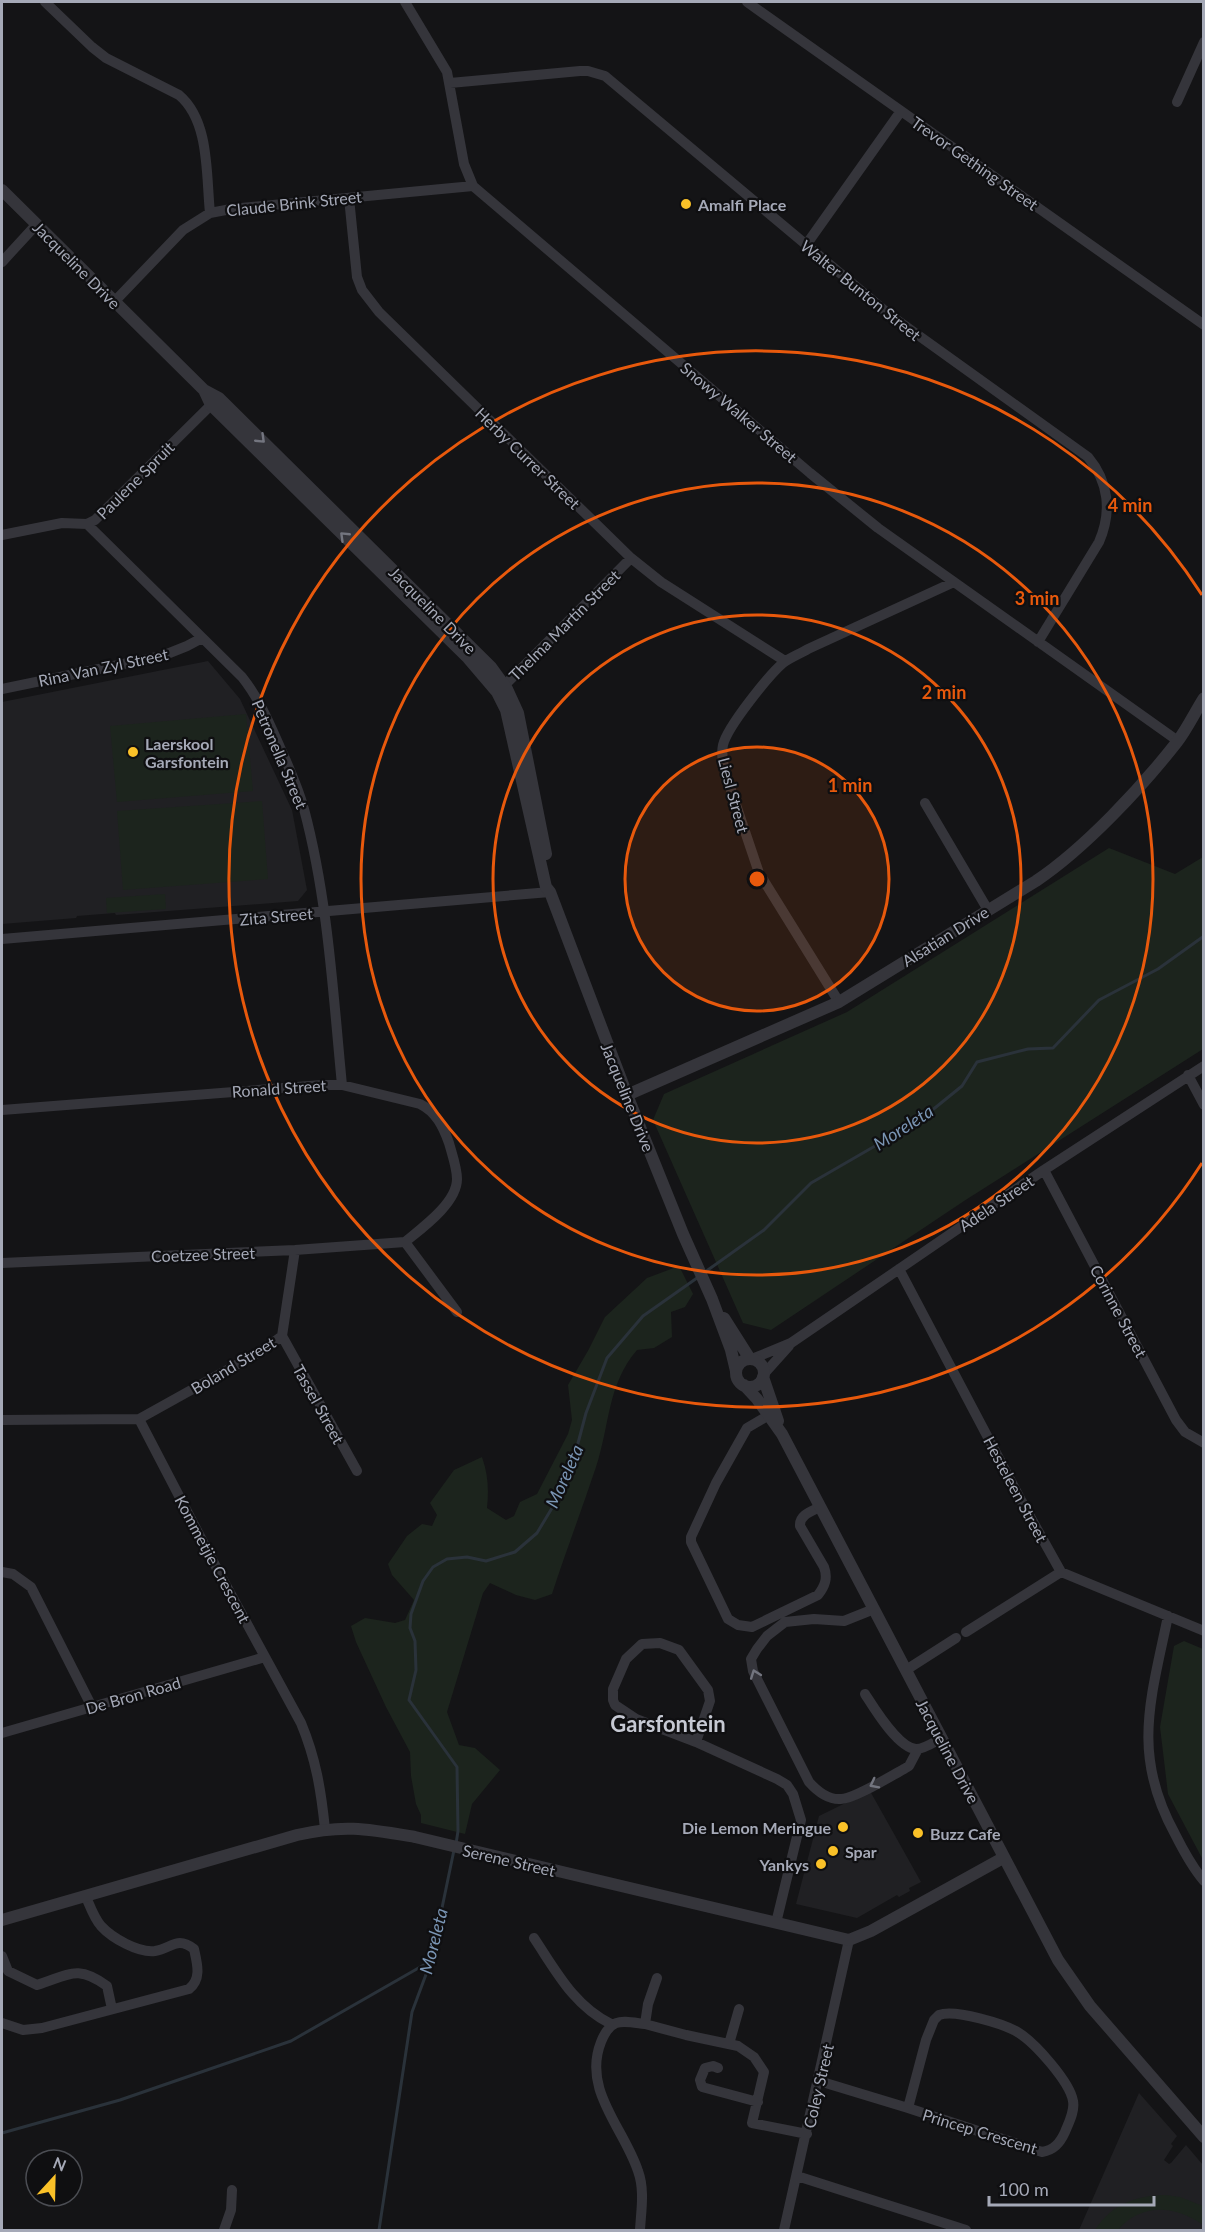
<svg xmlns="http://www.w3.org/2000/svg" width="1205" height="2232" viewBox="0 0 1205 2232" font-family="Lato,sans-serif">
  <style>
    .built { fill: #202023 }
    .green { fill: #1c241d }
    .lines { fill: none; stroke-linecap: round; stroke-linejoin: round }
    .stream { stroke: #2a323a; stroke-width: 3 }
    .minor { stroke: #35353b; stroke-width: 10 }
    .tertiary { stroke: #35353b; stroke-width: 12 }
    .oneway { stroke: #73757f }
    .ring { fill: none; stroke: #e8590c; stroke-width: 3 }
    .poi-dot { fill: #fac128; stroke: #0f0f11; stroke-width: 2 }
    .labels { text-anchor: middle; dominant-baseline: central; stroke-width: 4.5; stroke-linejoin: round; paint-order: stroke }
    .street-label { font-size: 16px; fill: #a5a9b7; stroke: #0f0f11 }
    .poi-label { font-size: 16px; font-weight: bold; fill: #a5a9b7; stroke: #0f0f11; text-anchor: start }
    .water-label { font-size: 18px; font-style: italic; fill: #7a95b4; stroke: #0f0f11 }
    .district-label { font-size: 22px; font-weight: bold; fill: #c6c9d3; stroke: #0f0f11 }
    .centre { fill: #e8590c; stroke: #0f0f11; stroke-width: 3 }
    .ring-label { font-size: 18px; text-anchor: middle; font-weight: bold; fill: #e8590c; stroke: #0f0f11; stroke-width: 4.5; stroke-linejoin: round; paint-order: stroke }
  </style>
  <rect width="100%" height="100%" fill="#141416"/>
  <path class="built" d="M 208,661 L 240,699 L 292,810 L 307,890 L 298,901 L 116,915 L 115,913 L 77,916 L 76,918 L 2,924 L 2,702 Z
    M 870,1791 L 921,1882 L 909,1888 L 910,1891 L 899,1897 L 897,1895 L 857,1918 L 796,1904 L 819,1816 Z
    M 1139,2093 L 1177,2136 L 1171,2144 L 1173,2146 L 1164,2160 L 1169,2164 L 1171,2163 L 1186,2145 L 1203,2165 L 1203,2230 L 1079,2230 Z"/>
  <path class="green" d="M 246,714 L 253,791 L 117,802 L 110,726 Z
    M 262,801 L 268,879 L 123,890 L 117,811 Z
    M 1109,848 L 1175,874 L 1203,857 L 1203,1049 L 964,1201 L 771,1330 L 743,1323 L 653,1120 L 664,1094 L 847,1012 Z
    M 165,894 L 166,909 L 107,913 L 106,898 Z
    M 679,1266 L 693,1294 L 685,1307 L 671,1312 L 672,1337 L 654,1348 L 637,1350 C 607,1385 610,1425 596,1467 C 582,1509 566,1551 552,1594 L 535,1600 L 516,1595 L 490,1583 L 483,1593 L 447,1712 L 459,1745 L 475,1748 L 500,1770 L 472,1804 L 465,1834 L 421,1823 L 421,1815 L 416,1804 L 411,1776 L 410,1752 L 386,1707 L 356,1642 L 351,1626 L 365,1618 L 395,1623 L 405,1620 L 414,1600 L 392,1575 L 388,1564 L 407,1536 L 422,1524 L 432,1526 L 437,1515 L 430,1503 L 454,1470 L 482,1457 C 488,1474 489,1490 487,1508 L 506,1520 L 514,1516 L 520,1502 L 537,1494 L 568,1434 L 572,1420 L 568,1385 L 589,1349 L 605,1317 L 647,1278 Z
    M 1184,1641 L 1203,1649 L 1203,1860 L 1168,1794 L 1160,1727 L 1174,1646 Z
    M 1165,2195 L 1180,2197 L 1203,2206 L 1203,2225 C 1176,2206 1142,2202 1118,2230 L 1095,2230 C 1112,2204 1135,2196 1165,2195 Z"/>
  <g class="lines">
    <path class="stream" d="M 705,1272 L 764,1230 L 811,1183 L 920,1120 L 962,1086 L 977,1062 L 1028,1049 L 1053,1048 L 1099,1000 L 1158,969 L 1204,936
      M 456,1844 L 458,1831 L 457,1767 L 409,1700 L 416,1670 L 415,1641 L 410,1628 L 411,1614 L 423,1581 L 433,1567 L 447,1559 L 467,1557 L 486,1561 L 515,1552 L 537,1533 L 555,1503 L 573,1462 L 586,1413 L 607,1358 L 643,1316 L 697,1278
      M 2,2133 L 120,2100 L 291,2041 L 429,1962
      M 379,2230 L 412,2012 L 431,1961 L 454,1850"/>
    <path class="minor" d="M 45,2 L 92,47 L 106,58 L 179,95 C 210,121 206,175 210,213
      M 405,2 L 447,72 L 464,164 L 473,186 L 810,473 L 878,528 L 1178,741
      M 747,2 L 1204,325
      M 450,83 L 580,71 L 588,71 L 605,76 L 890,315 L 1088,457 C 1109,482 1112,512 1099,542 L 1038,642
      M 1177,102 L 1204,42
      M 349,198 L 357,277 L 362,290 L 379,312 L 631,558 L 661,582 L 785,661
      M 806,245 L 901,111
      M 2,262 L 36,225
      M 114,302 L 183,230 L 210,213 L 231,209 L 473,186
      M 87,524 L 242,677 C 258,697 268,720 279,745 C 288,765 298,787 304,809 C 328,899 333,993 342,1085
      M 2,535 L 62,523 L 87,524 L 95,520 L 216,400
      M 2,689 L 162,656 L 187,646 L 202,638
      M 500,690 L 631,558
      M 925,803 L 988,910
      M 2,939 L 550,892
      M 839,1002 L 759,873 L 725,772 C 723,763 721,754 723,745 C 727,727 769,675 783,663 C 791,657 800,654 808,649 L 954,582
      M 1188,1075 L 1204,1105
      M 2,1110 L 322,1085 L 342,1085 L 420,1104 C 436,1112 443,1126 449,1143 C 452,1154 457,1168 457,1179 C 457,1203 422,1228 405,1242
      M 1044,1170 L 1176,1420 L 1185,1432 L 1204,1443
      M 405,1242 L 457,1312
      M 2,1263 L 295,1250 L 405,1242
      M 899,1269 L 1022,1502 L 1061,1572 L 1204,1631
      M 282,1336 L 357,1471
      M 752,1359 L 791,1343 L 1044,1170 L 1204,1066
      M 763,1375 L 789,1346
      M 769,1415 L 747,1428 L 716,1483 L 691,1537 L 691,1542 L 728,1619 L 738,1625 L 752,1627 L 818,1595 C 825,1586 828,1578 824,1567 L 800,1526 C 799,1515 812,1511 820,1507
      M 139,1419 L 215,1565 L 301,1723 C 316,1759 321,1790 325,1829
      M 2,1420 L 139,1419 L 263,1350 L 282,1336 L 295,1250
      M 2,1572 L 13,1574 L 31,1587 L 92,1707
      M 874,1609 L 844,1621 L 814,1619 L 785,1622 L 767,1636 L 757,1649 L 751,1659 L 753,1671 L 809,1782 C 817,1791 828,1800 841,1799 C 854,1799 891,1776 904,1769 L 909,1766 L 918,1749
      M 1168,1616 C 1151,1699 1131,1754 1175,1834 C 1183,1850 1192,1867 1204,1881
      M 966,1632 L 1061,1572
      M 906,1670 L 956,1638
      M 865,1694 C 874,1708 898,1748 916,1749 C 925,1749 934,1742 942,1738
      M 2,1733 L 265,1657
      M 696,1742 L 636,1719 L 615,1705 L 613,1700 L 613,1689 L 626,1659 L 642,1644 L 660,1643 L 679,1650 L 708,1690 L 710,1701 L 696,1742 L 777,1779 L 787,1785 L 793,1794 L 801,1820 L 776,1923
      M 534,1938 C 556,1971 574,2006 611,2024
      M 2,1956 L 8,1971 L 37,1985 C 69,1975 77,1964 107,1986 L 112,2009
      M 657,1978 L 648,2004 L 645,2024 L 686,2035 L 738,2046 L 754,2057 L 764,2072 L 752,2123 L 807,2134
      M 2,2023 L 23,2030 L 42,2028 L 189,1989 C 202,1979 197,1963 194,1949 C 177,1936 172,1948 155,1951 C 138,1953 112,1938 101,1926 C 94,1918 90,1906 86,1897
      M 729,2044 L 739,2009
      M 718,2068 L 713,2066 L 705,2068 L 700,2080 L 702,2087 L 758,2102
      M 819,2081 L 908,2108 L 926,2040 L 934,2020 L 939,2015 C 955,2009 1005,2024 1019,2033 C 1035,2043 1070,2082 1073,2101 C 1075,2111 1069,2122 1065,2132 C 1060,2143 1054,2150 1042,2152 L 908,2108
      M 797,2176 L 966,2230
      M 224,2230 L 231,2210 L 232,2190
      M 640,2230 C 641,2211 645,2190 638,2171 C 624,2128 582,2090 601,2042 C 611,2017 621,2021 645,2024
      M 784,2230 L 849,1940"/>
    <path class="tertiary" d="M 2,190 L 204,390 L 219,398 L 491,667 L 507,689 L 518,713 L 546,854
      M 204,390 L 211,405 L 468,658 L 497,692 L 506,710 L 546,887 L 550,892 L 627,1095 L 683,1234 L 712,1299 L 731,1350 L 736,1371
      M 627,1095 L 839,1002 L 1036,881 C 1085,848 1141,788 1177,742 C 1187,729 1195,712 1204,698
      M 724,1318 L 750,1359
      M736 1373a14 14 0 1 1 28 0a14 14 0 1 1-28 0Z
      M 763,1377 L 778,1421
      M 744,1385 L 757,1399 L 782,1434 L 1058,1960 L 1090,2006 L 1204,2137
      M 2,1920 L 297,1835 C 344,1824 368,1829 415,1837 L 849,1940 L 871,1931 L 1003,1858"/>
  </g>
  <defs><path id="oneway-chevron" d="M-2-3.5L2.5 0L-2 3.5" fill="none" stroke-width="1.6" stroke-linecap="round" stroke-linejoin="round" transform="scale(1.5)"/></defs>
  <g class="oneway">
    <use href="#oneway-chevron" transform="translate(261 439) rotate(44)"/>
    <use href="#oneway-chevron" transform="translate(344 536) rotate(-136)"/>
    <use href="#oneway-chevron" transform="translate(755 1674) rotate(-110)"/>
    <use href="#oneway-chevron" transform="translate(874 1784) rotate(153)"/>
  </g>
  <circle cx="757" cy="879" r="132" fill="#e8590c" fill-opacity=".12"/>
  <g class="ring">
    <circle cx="757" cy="879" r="132"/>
    <circle cx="757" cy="879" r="264"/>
    <circle cx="757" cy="879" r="396"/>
    <path d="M1202 1163A528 528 0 1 1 1202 595"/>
  </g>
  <g class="poi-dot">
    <circle cx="686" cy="204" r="6"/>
    <circle cx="133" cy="752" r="6"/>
    <circle cx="843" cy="1827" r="6"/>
    <circle cx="918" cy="1833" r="6"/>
    <circle cx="833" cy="1851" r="6"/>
    <circle cx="821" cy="1864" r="6"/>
  </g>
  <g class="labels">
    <g class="street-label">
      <text transform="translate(975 163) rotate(35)">Trevor Gething Street</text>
      <text transform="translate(294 203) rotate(-6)">Claude Brink Street</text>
      <text transform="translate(77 265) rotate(45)">Jacqueline Drive</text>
      <text transform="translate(861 290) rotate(39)">Walter Bunton Street</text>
      <text transform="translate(739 412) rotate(40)">Snowy Walker Street</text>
      <text transform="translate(528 458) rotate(44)">Herby Currer Street</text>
      <text transform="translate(135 480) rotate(-45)">Paulene Spruit</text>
      <text transform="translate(433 610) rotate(45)">Jacqueline Drive</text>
      <text transform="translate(564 625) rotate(-45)">Thelma Martin Street</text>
      <text transform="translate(103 667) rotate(-12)">Rina Van Zyl Street</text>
      <text transform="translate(280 754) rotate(67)">Petronella Street</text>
      <text transform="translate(734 795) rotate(75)">Liesl Street</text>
      <text transform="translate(276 916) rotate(-5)">Zita Street</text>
      <text transform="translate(945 936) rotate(-32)">Alsatian Drive</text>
      <text transform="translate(279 1088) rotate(-4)">Ronald Street</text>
      <text transform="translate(628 1097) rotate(68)">Jacqueline Drive</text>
      <text transform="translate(996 1203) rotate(-34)">Adela Street</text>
      <text transform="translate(203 1254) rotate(-2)">Coetzee Street</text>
      <text transform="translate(1119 1311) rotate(62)">Corinne Street</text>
      <text transform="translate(233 1365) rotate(-31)">Boland Street</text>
      <text transform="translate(319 1404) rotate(61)">Tassel Street</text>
      <text transform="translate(1016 1489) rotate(62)">Hesteleen Street</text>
      <text transform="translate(213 1559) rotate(62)">Kommetjie Crescent</text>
      <text transform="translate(133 1695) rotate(-16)">De Bron Road</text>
      <text transform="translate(948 1751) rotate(62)">Jacqueline Drive</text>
      <text transform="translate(509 1860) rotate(13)">Serene Street</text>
      <text transform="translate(818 2086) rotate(-77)">Coley Street</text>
      <text transform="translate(980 2131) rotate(17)">Princep Crescent</text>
    </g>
    <g class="poi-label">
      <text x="698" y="204">Amalfi Place</text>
      <text x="145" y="743">Laerskool<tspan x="145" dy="18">Garsfontein</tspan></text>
      <text x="831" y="1827" text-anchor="end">Die Lemon Meringue</text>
      <text x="930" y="1833">Buzz Cafe</text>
      <text x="845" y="1851">Spar</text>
      <text x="809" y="1864" text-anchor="end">Yankys</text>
    </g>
    <g class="water-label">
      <text transform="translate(903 1127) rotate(-33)">Moreleta</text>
      <text transform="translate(564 1476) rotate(-66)">Moreleta</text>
      <text transform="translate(433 1941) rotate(-76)">Moreleta</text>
    </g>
    <g class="district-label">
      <text x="668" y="1723">Garsfontein</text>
    </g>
  </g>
  <circle cx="757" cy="879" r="9" class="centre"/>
  <g class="ring-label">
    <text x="1130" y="512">4 min</text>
    <text x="1037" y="605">3 min</text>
    <text x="944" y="699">2 min</text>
    <text x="850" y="792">1 min</text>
  </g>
  <rect width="1205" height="2232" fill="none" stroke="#a5a9b7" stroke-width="6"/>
  <g transform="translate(54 2178) rotate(22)"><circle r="28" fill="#0f0f11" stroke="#4b4d53" stroke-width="1.5"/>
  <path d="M0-4.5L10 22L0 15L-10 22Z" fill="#fac128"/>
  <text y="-9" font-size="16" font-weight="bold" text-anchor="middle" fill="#a5a9b7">N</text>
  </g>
  <path d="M989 2196v9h165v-9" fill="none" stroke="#a5a9b7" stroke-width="3"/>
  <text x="998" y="2196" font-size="18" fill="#a5a9b7" stroke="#0f0f11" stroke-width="4.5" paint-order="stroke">100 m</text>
</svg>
